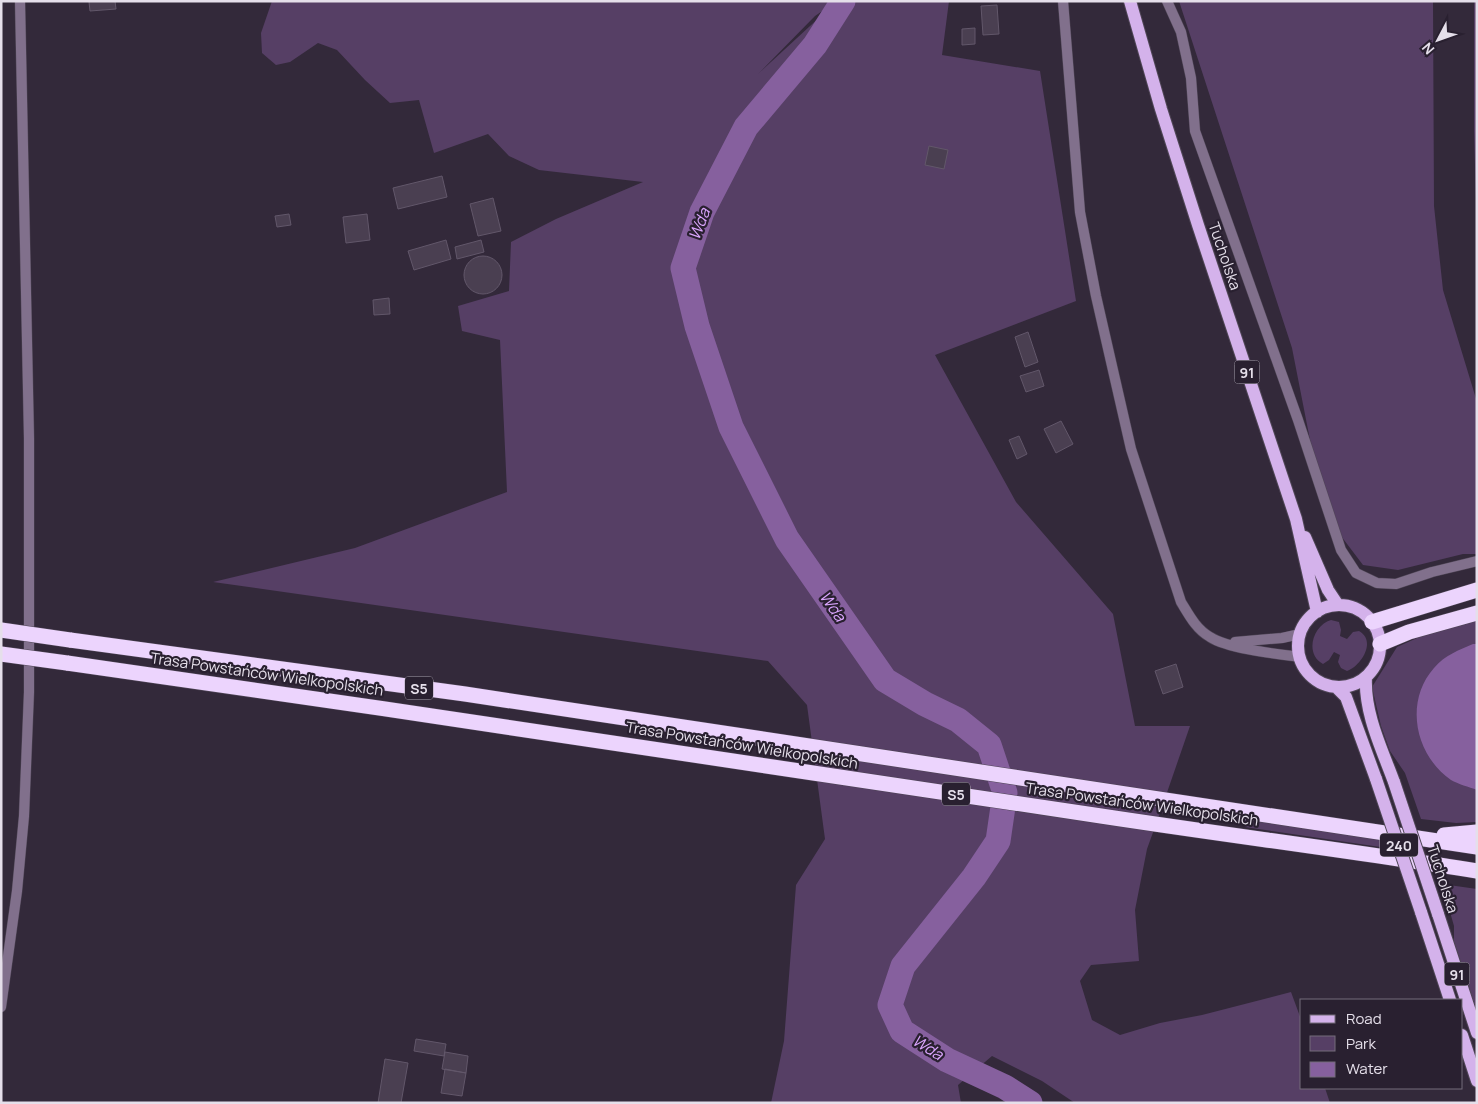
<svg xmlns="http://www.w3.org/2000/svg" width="1478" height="1104" viewBox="0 0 1478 1104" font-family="Manrope,sans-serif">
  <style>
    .green { fill: #563f65; fill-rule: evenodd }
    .water { fill: #86609e }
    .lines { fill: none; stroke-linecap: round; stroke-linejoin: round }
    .river { stroke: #86609e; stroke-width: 25 }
    .building { fill: #4a3f51; stroke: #62576a }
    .minor-casing { stroke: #4f4656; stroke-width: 11 }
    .tertiary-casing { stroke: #4f4656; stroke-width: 11 }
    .primary-casing { stroke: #4f4656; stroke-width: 14 }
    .motorway-casing { stroke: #4f4656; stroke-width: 16 }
    .minor { stroke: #81708c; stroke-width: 10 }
    .tertiary { stroke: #81708c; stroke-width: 10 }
    .primary { stroke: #d4b2eb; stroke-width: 12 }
    .motorway { stroke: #ecd4fd; stroke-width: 15 }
    .primary-bridge-casing { stroke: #4f4656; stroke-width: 14; stroke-linecap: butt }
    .motorway-bridge-casing { stroke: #4f4656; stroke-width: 16; stroke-linecap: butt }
    .primary-bridge { stroke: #d4b2eb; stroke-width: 12 }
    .motorway-bridge { stroke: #ecd4fd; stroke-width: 15 }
    .labels { text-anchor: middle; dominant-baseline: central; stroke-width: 4.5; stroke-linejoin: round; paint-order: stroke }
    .shield { fill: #292030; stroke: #ada6b2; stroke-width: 1 }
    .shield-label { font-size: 14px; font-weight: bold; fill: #e5dfea }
    .street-label { font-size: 15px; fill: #e5dfea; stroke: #292030 }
    .water-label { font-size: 16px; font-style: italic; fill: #dba6fe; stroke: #292030 }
  </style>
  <rect width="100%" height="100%" fill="#33293a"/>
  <path class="green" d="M 272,1 L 949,1 L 942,55 L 1040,71 L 1076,301 L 935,355 L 1016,502 L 1113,614 L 1135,726 L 1190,726 L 1162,807 L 1221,817 L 1213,820 L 1160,813 L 1147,849 L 1135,910 L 1139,961 L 1091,965 L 1080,981 L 1092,1020 L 1120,1035 L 1160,1023 L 1202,1015 L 1291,992 L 1302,1022 L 1302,1088 L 1325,1088 L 1330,1103 L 1075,1103 L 1042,1081 L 992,1056 L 958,1085 L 961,1103 L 771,1103 L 784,1041 L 796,885 L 825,839 L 807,705 L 768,661 L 213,582 L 355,548 L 507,492 L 500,340 L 462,331 L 458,306 L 509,291 L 511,242 L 556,219 L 643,182 L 539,170 L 509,156 L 488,134 L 434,153 L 419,100 L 390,103 L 365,80 L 337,50 L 318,43 L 290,62 L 276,65 L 262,53 L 261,33 ZM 834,3 L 835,3 L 758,74 L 815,16 Z
    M 1179,1 L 1433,1 L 1434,206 L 1443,290 L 1477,402 L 1477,554 L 1463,554 L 1398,570 L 1363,565 L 1341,536 L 1311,445 L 1292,348 Z
    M 1474,1 L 1477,1 L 1477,233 L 1474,132 Z
    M 1331,620 L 1339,622 L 1341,630 L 1340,636 L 1347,639 L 1353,632 L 1359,631 C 1377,641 1361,666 1347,671 L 1341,668 L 1338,662 L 1340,655 L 1334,652 L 1329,660 L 1323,664 C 1304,654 1313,625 1331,620 Z
    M 1477,620 L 1477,822 L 1456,823 L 1421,819 L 1405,773 L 1390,751 L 1381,726 L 1372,687 L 1397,647 L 1426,634 Z
    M 1242,818 L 1384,838 L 1387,848 L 1245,827 Z
    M 1442,884 L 1477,889 L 1477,1013 L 1454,945 L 1454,926 Z"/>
  <path class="water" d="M 1473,644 L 1477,644 L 1477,790 C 1469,787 1458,784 1451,780 C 1415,755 1404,702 1434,668 C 1445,655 1459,650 1473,644 Z"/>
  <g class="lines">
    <path class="river" d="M 843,1 L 815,45 L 746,127 L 702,212 L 683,268 L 697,326 L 731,427 L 787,539 L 885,680 L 925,704 L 958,720 L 989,745 L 1005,793 L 998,841 L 974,877 L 903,966 L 890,1005 L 902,1031 L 947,1060 L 1005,1087 L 1030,1103"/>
  </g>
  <path class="building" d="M 91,1 L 115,1 L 116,9 L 90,11 L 89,2 Z
    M 997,5 L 999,34 L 983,35 L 981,6 Z
    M 975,28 L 975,44 L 962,45 L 962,29 Z
    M 929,146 L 948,150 L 944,169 L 925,165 Z
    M 442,176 L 447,197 L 398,209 L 393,188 Z
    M 493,198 L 501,231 L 478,236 L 470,204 Z
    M 289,214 L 291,225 L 277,227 L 275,216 Z
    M 367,214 L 370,240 L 346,243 L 343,217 Z
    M 446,240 L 451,259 L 414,270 L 408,251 Z
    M 481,240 L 484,252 L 457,259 L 455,247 Z
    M464 275a19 19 0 1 1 38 0a19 19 0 1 1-38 0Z
    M 389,298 L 390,314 L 374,315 L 373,300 Z
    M 1028,332 L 1038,362 L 1025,367 L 1015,337 Z
    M 1039,370 L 1044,386 L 1026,392 L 1020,376 Z
    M 1061,421 L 1073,444 L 1056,453 L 1044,429 Z
    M 1019,436 L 1027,454 L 1017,459 L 1009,440 Z
    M 1176,664 L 1183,687 L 1163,694 L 1155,671 Z
    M 416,1039 L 446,1044 L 444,1056 L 414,1051 Z
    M 445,1052 L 468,1056 L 466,1073 L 442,1069 Z
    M 385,1059 L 408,1063 L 401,1103 L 378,1103 Z
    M 445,1069 L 466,1073 L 462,1096 L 441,1093 Z"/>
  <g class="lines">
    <defs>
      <path id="minor" d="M 1063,1 L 1080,212 L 1096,296 L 1131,449 L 1181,602 C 1189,615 1196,629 1210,637 C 1229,649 1277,654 1300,657
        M 1167,1 L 1181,32 L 1191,78 L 1195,131 L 1298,420 L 1341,550 L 1356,573 L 1377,583 L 1396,584 L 1432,572 L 1477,561
        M 1235,642 L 1282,638 L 1300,634"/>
      <path id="tertiary" d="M 1,1007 L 17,891 L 24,816 L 29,692 L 29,438 L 20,1"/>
      <path id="primary" d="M 1130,1 L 1161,109 L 1198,225 L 1296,519 L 1317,612
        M 1305,537 L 1328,590 L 1338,605
        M1298 646a41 41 0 1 1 82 0a41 41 0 1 1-82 0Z
        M 1366,677 C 1364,713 1382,749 1394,782
        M 1336,687 L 1346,697 L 1376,779
        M 1421,912 L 1450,1000
        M 1438,914 L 1477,1033
        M 1462,1035 L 1477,1081"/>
      <path id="motorway" d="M 1372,622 L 1477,590
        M 70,640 L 465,694 L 1477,847
        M 1380,644 L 1409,632 L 1477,613
        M 67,663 C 412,712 757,764 1101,816 C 1226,835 1352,851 1477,871
        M 1444,835 L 1477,832"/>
    </defs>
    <use href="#minor" class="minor-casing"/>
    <use href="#tertiary" class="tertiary-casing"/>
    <use href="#primary" class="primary-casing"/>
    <use href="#motorway" class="motorway-casing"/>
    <use href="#minor" class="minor"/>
    <use href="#tertiary" class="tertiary"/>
    <use href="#primary" class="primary"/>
    <use href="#motorway" class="motorway"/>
    <defs>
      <path id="primary-bridge" d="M 1376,779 L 1421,912
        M 1394,782 L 1438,914"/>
      <path id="motorway-bridge" d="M 1,630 L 70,640
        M 1,654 L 67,663"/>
    </defs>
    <use href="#primary-bridge" class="primary-bridge-casing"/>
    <use href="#motorway-bridge" class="motorway-bridge-casing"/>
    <use href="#primary-bridge" class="primary-bridge"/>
    <use href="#motorway-bridge" class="motorway-bridge"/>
  </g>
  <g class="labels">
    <g class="shield">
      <rect x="1234.5" y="360.5" width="25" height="23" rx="4"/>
      <rect x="405" y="676.5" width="28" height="23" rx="4"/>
      <rect x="942" y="782.5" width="28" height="23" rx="4"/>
      <rect x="1380" y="833.5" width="38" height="23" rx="4"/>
      <rect x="1444.5" y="962.5" width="25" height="23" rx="4"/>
    </g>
    <g class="shield-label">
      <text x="1247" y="372">91</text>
      <text x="419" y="688">S5</text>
      <text x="956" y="794">S5</text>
      <text x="1399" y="845">240</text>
      <text x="1457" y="974">91</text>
    </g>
    <g class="street-label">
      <text transform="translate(1225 256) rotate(71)">Tucholska</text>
      <text transform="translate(267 674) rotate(8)">Trasa Powstańców Wielkopolskich</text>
      <text transform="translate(742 745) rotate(9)">Trasa Powstańców Wielkopolskich</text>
      <text transform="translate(1142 804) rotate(8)">Trasa Powstańców Wielkopolskich</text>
      <text transform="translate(1443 879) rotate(72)">Tucholska</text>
    </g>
    <g class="water-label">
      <text transform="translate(699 224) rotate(-69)">Wda</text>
      <text transform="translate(833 606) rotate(55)">Wda</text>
      <text transform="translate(928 1047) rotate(32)">Wda</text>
    </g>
  </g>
  <rect width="1478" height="1104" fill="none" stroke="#e5dfea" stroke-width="5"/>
  <rect x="1300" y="999" width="162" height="90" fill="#292030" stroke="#746c7a"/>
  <rect x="1310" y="1015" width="25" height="8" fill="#d4b2eb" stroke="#746c7a"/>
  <text x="1346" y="1024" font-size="15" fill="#e5dfea">Road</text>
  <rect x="1310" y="1036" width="25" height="15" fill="#563f65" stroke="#746c7a"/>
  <text x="1346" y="1049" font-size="15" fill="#e5dfea">Park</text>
  <rect x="1310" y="1062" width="25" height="15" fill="#86609e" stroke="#746c7a"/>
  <text x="1346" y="1074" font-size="15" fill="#e5dfea">Water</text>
  <g transform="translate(1438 40) rotate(229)" stroke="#292030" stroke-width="4" paint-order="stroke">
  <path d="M0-4L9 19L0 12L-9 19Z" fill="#e5dfea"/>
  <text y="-8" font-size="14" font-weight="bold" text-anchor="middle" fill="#e5dfea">N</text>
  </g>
</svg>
